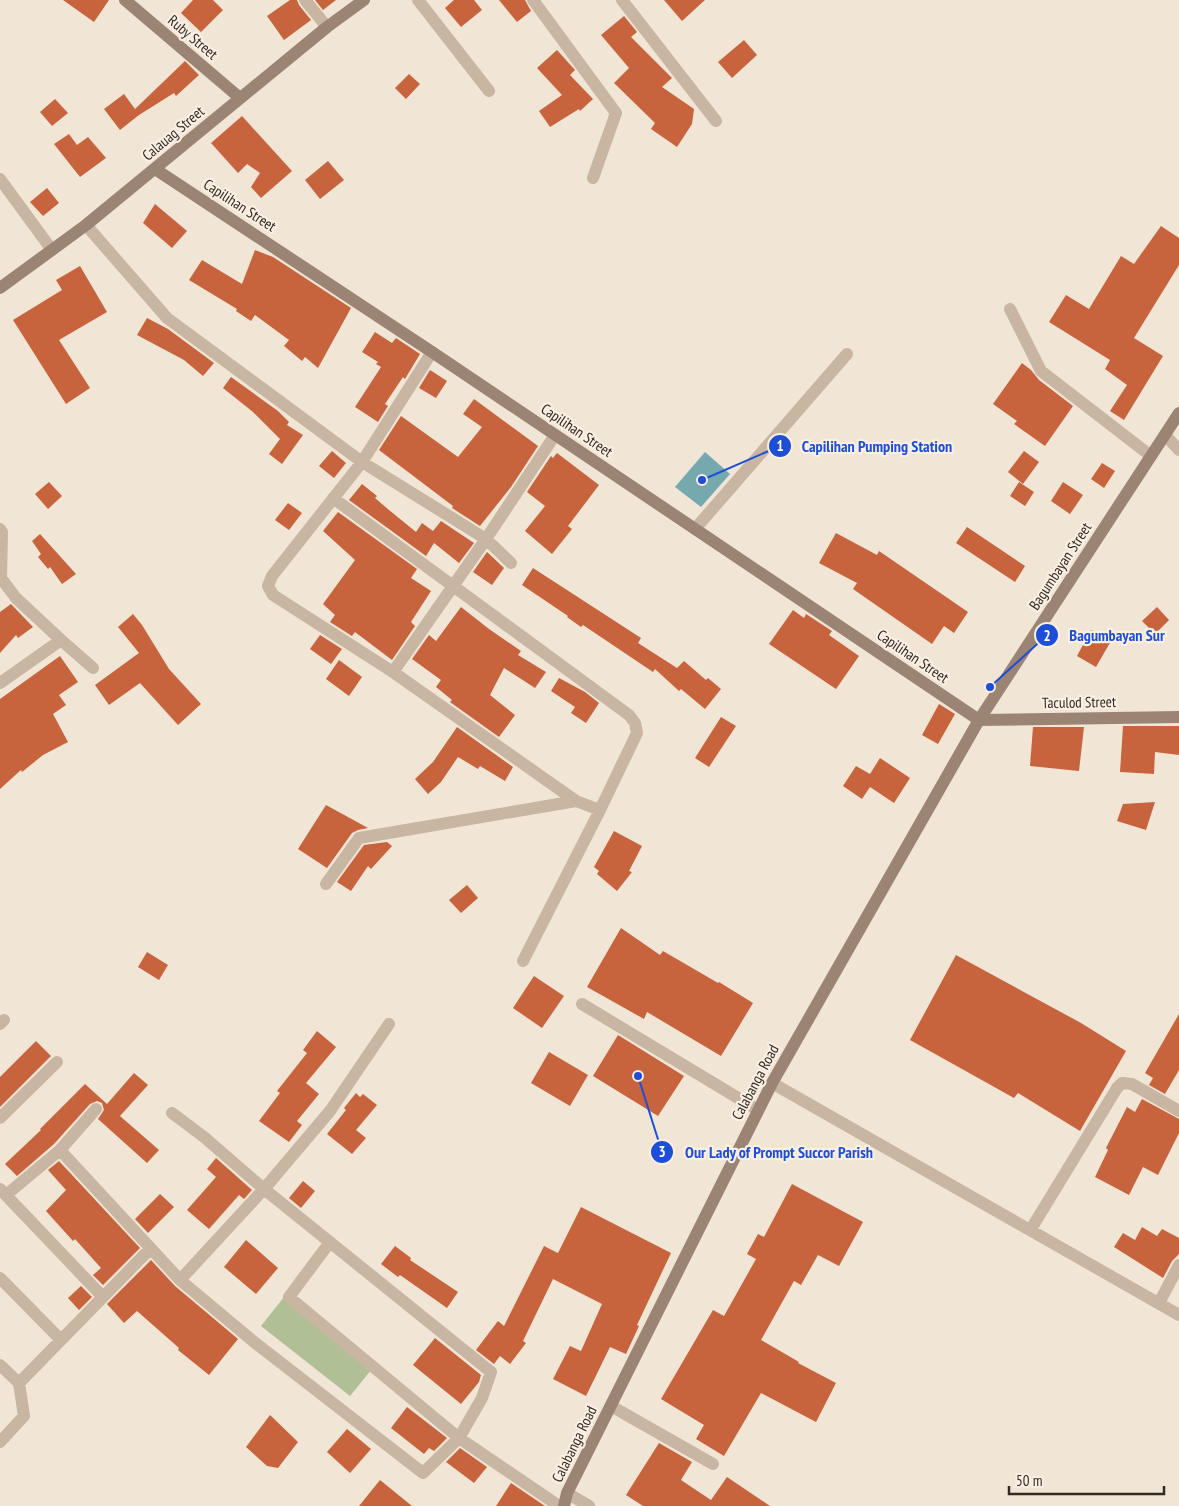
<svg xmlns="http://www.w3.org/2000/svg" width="1179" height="1506" viewBox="0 0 1179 1506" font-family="'PT Sans Narrow',sans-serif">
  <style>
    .green { fill: #b0bf96 }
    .water { fill: #75a9ae }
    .building { fill: #c7633d }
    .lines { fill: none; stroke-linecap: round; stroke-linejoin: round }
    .street { stroke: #c8b5a2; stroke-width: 12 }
    .secondary { stroke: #9c8474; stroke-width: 12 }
    .labels { text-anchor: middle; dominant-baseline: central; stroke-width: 4.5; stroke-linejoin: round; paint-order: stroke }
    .street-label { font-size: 15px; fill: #332a25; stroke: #f9efe2 }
    .leader { fill: none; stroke: #1d4ed8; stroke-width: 2 }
    .callout-dot { fill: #1d4ed8; stroke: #f9efe2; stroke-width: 2 }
    .mark-label { font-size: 15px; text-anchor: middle; font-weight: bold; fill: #fff }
    .callout-label { font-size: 16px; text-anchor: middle; font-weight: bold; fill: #1d4ed8; stroke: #f9efe2; stroke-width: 4.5; stroke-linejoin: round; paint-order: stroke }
  </style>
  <rect width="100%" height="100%" fill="#f1e5d6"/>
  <path class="green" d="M 288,1292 L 376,1364 L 350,1396 L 261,1326 Z"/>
  <path class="water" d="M 705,452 L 730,474 L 701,507 L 675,487 Z"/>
  <path class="building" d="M 63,0 L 109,0 L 94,22 Z
    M 193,0 L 213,0 L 223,10 L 201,32 L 181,13 Z
    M 290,0 L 297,0 L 299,5 L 311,20 L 284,40 L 267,16 Z
    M 315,0 L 336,0 L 323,10 Z
    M 454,0 L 474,0 L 482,10 L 461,27 L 445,8 Z
    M 499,0 L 525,0 L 531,11 L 517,22 Z
    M 664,0 L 705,0 L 682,21 Z
    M 624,16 L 637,32 L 631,37 L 672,78 L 662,87 L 694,109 L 692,124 L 677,147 L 651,129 L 655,123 L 614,83 L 629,68 L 601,35 Z
    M 744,40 L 757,55 L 732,78 L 718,62 Z
    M 557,50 L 575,70 L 570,75 L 593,99 L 580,111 L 579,109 L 550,127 L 539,111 L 562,95 L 537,68 Z
    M 185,61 L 199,75 L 176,96 L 174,93 L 139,115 L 120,130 L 104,109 L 124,94 L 135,109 Z
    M 409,74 L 420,84 L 406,99 L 395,88 Z
    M 55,99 L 68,113 L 52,126 L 40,112 Z
    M 242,116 L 292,171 L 261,198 L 251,187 L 260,173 L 247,164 L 238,173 L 211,143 Z
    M 69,134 L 77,145 L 88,137 L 106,158 L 80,177 L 54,144 Z
    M 328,161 L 344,180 L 320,199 L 305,180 Z
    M 47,188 L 59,203 L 43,216 L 30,202 Z
    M 155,204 L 187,231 L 172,248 L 143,223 Z
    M 1161,226 L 1179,238 L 1179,265 L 1134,338 L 1163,356 L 1124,420 L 1110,411 L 1127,385 L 1105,369 L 1110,360 L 1049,322 L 1066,295 L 1089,309 L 1121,256 L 1134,264 Z
    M 255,250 L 273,257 L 351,308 L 318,368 L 305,357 L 302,361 L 284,346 L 289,340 L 255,315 L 251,321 L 236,311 L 237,309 L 189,280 L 202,260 L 242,284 Z
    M 80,266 L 107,312 L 59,340 L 90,388 L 66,404 L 13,320 L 62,290 L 56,280 Z
    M 147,318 L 168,329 L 214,363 L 203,376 L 184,360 L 137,335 Z
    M 375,332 L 392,343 L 396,338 L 420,354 L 405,379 L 403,377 L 385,404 L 388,406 L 378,422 L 355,407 L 381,367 L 376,364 L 378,362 L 362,352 Z
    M 1022,363 L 1031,370 L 1039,380 L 1073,406 L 1045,446 L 1014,424 L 1017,421 L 993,404 Z
    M 430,370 L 447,381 L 436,398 L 419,388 Z
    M 231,377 L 278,411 L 289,422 L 287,425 L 303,435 L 282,464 L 269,454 L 280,439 L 253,412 L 223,388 Z
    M 474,399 L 538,446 L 511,487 L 480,526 L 452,508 L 453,506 L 379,450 L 401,416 L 458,457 L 482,427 L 463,414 Z
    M 332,451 L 346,463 L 334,478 L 319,466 Z
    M 1024,451 L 1039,462 L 1023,484 L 1008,472 Z
    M 557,453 L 599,485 L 568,526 L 572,529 L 552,554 L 525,531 L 545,506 L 527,492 L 551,456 L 553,458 Z
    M 1102,463 L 1115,471 L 1104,488 L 1091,479 Z
    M 49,482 L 62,496 L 48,509 L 35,494 Z
    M 1019,482 L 1034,492 L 1025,506 L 1010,496 Z
    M 1063,482 L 1083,495 L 1070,514 L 1051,501 Z
    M 362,484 L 377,496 L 375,498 L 389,510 L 416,532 L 422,523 L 433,531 L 441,521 L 474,543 L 459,563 L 434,543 L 426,556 L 349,500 Z
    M 288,503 L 302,513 L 289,530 L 275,520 Z
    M 338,512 L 417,569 L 411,578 L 431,591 L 411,622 L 415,626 L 392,660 L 355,632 L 352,636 L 330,622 L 335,615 L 323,604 L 355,560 L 323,531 Z
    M 967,527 L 1025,566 L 1015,582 L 956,543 Z
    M 836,533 L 877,555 L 879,551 L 968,612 L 954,633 L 944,626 L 932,644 L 853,589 L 857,583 L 819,563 Z
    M 40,534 L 76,574 L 62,584 L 50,567 L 48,569 L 38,557 L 41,554 L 32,541 Z
    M 487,552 L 504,568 L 492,585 L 473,572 Z
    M 533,568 L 641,638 L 638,643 L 677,668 L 684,661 L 706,680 L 708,678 L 721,689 L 705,709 L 681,689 L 679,691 L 655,669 L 653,672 L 583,625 L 581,627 L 567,617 L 568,616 L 522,585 Z
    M 11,604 L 33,627 L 18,638 L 16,635 L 0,653 L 0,612 Z
    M 461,607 L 489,629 L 521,651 L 518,655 L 546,672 L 535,688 L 504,668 L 490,695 L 515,715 L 499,737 L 450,702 L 452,700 L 436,687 L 441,680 L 412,659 L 429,635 L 436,641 Z
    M 1157,607 L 1169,620 L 1155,634 L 1142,621 Z
    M 793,610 L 804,618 L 806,614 L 832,631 L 829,635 L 859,656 L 836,689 L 769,644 Z
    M 133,614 L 142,625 L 169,669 L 201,704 L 178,725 L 140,683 L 109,705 L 95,685 L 139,653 L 118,627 Z
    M 1091,630 L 1111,641 L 1096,667 L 1077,656 Z
    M 320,635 L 342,649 L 331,664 L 310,649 Z
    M 60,656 L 78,682 L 59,695 L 66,705 L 53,714 L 68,742 L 43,755 L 22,772 L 21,770 L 0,789 L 0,699 Z
    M 339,660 L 362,677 L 349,696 L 326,679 Z
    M 559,678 L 585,692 L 599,703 L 586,723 L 571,713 L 575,707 L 551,691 Z
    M 939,704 L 955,714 L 938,744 L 922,735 Z
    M 721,717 L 736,726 L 709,767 L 695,758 Z
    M 1123,726 L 1179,726 L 1179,755 L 1155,752 L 1154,774 L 1120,772 Z
    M 457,727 L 513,767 L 505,781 L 480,766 L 478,769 L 458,757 L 441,782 L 428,794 L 415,779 L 433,762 Z
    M 1033,727 L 1084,727 L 1079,771 L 1030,766 Z
    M 880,758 L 910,778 L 894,803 L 870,787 L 862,799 L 843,786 L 856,766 L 870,774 Z
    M 1155,802 L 1146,830 L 1117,821 L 1123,804 Z
    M 326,805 L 368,828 L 358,830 L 352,833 L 327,868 L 298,849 Z
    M 614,831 L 642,846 L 629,871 L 632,872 L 617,891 L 597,874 L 599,871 L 594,867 Z
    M 387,842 L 392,846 L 371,869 L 368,866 L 351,891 L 337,882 L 364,845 Z
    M 467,885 L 478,898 L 461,913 L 449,900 Z
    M 621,928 L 660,955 L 663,951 L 718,983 L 719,982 L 753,1003 L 721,1056 L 647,1012 L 644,1019 L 587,987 Z
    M 147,952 L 168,965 L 159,980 L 138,967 Z
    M 956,955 L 1081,1023 L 1126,1051 L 1080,1131 L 1018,1093 L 1014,1098 L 910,1040 Z
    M 534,976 L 564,996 L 542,1028 L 513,1008 Z
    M 1179,1014 L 1179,1070 L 1165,1094 L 1149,1085 L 1153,1078 L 1145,1073 Z
    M 317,1031 L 336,1047 L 306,1083 L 319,1094 L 297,1121 L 302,1125 L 289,1142 L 259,1121 L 280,1093 L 277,1091 L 307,1053 L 303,1050 Z
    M 618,1035 L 684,1076 L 658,1116 L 593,1076 Z
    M 36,1041 L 51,1056 L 0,1107 L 0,1077 Z
    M 549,1052 L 588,1075 L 570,1106 L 531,1083 Z
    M 134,1073 L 148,1085 L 120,1116 L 159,1150 L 147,1163 L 98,1119 L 104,1110 L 102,1103 L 97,1101 L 90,1104 L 54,1144 L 17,1176 L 5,1164 L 41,1130 L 40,1129 L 85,1084 L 107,1104 Z
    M 356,1093 L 360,1097 L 363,1094 L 377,1105 L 356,1130 L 366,1138 L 352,1154 L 327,1134 L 346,1110 L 344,1108 Z
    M 1142,1099 L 1179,1119 L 1179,1133 L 1158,1175 L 1143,1167 L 1129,1195 L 1095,1177 L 1108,1150 L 1106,1148 L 1127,1107 L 1135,1112 Z
    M 216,1158 L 252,1190 L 244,1199 L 239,1195 L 209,1229 L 187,1210 L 216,1177 L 207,1169 Z
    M 59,1161 L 140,1248 L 103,1285 L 93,1275 L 101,1268 L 75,1239 L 73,1241 L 46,1211 L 66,1190 L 48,1170 Z
    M 303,1181 L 315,1191 L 301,1208 L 289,1198 Z
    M 792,1184 L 863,1222 L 839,1266 L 818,1255 L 801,1285 L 794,1281 L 761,1340 L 799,1362 L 798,1363 L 836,1383 L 816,1422 L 761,1393 L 724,1456 L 696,1439 L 704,1425 L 661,1399 L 713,1310 L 724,1316 L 756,1259 L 747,1254 L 758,1234 L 764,1237 Z
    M 160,1194 L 174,1207 L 148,1233 L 135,1219 Z
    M 581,1207 L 671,1253 L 637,1325 L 639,1326 L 626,1354 L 610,1347 L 586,1396 L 553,1379 L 570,1346 L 581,1351 L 602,1304 L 553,1279 L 523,1341 L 526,1343 L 510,1364 L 500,1356 L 494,1364 L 476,1350 L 498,1321 L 504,1326 L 544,1246 L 558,1253 Z
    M 1142,1227 L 1157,1236 L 1162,1229 L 1179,1238 L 1179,1254 L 1172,1261 L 1163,1278 L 1114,1247 L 1123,1233 L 1135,1240 Z
    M 246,1240 L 278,1268 L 256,1294 L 224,1267 Z
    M 395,1246 L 411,1258 L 410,1260 L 458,1292 L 447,1308 L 400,1275 L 398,1277 L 381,1264 Z
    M 151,1260 L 175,1286 L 238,1339 L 209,1375 L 178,1350 L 179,1348 L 137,1311 L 124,1323 L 107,1304 Z
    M 81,1286 L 92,1297 L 79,1310 L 68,1298 Z
    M 435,1338 L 481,1375 L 479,1382 L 461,1404 L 413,1365 Z
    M 407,1407 L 447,1438 L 434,1451 L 429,1448 L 424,1454 L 391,1428 Z
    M 270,1415 L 298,1442 L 278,1468 L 267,1466 L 246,1447 Z
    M 347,1429 L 371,1449 L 350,1473 L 327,1452 Z
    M 659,1443 L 692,1462 L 681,1480 L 711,1500 L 727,1477 L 770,1506 L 643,1506 L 626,1495 Z
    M 460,1448 L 487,1467 L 474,1483 L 446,1462 Z
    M 380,1480 L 412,1506 L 359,1506 Z
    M 511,1483 L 545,1506 L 496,1506 Z"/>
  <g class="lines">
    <path class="street" d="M 305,0 L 327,27
      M 418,0 L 489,91
      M 533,0 L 616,113 L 593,178
      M 622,0 L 716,121
      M 0,179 L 52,250
      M 86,225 L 167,318 L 362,462 L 486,539 L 511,563
      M 1010,309 L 1041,371 L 1151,456
      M 432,352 L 362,462 L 272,576 L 268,586 L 273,595 L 393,672 L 576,801 L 600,810
      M 1165,435 L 1179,450
      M 333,498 L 629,715 L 635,723 L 637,733 L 600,810 L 523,961
      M 0,529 L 2,532 L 1,578 L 16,598 L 61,640 L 0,683
      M 695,529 L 847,354
      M 61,640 L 93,668
      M 393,672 L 486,539 L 555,435
      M 326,884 L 359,838 L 576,801
      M 582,1004 L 758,1110
      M 0,1024 L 4,1020
      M 772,1083 L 1179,1315
      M 0,1118 L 57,1062
      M 60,1150 L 180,1280 L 254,1342 L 423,1473 L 459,1438 L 482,1398 L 491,1372 L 264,1189 L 204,1137 L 172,1113
      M 0,1189 L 103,1297
      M 6,1195 L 60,1150 L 96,1109
      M 1031,1229 L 1117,1088 L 1122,1083 L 1132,1084 L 1179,1111
      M 330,1242 L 289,1297 L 459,1438 L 559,1506
      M 0,1278 L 61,1340
      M 180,1280 L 264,1189 L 330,1111 L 389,1024
      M 1159,1303 L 1179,1265
      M 0,1365 L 19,1383 L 24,1416 L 0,1442
      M 19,1383 L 150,1249
      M 611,1406 L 713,1464
      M 567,1493 L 589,1506"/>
    <path class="secondary" d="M 125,0 L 240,98
      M 155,169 L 432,352 L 979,720 L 1179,717
      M 0,288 L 86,225 L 327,27 L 364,0
      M 564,1506 L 567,1493 L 772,1083 L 979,720 L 1179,413"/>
  </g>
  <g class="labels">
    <g class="street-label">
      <text transform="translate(193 37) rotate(40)">Ruby Street</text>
      <text transform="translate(173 133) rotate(-40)">Calauag Street</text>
      <text transform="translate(240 205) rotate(33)">Capilihan Street</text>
      <text transform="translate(577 430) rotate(34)">Capilihan Street</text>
      <text transform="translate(1060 566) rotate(-57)">Bagumbayan Street</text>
      <text transform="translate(913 656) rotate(34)">Capilihan Street</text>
      <text transform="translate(1079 702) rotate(-1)">Taculod Street</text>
      <text transform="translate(755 1082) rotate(-62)">Calabanga Road</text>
      <text transform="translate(574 1444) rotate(-64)">Calabanga Road</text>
    </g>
  </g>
  <path class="leader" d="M702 480L780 446M990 687L1047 635M638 1076L662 1152"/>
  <g class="callout-dot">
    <circle cx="702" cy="480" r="5"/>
    <circle cx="990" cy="687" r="5"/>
    <circle cx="638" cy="1076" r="5"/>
    <circle cx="780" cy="446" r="12"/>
    <circle cx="1047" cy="635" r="12"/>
    <circle cx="662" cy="1152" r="12"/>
  </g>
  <g class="mark-label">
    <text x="780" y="451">1</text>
    <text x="1047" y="641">2</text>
    <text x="662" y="1157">3</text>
  </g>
  <g class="callout-label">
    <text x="877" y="452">Capilihan Pumping Station</text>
    <text x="1117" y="641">Bagumbayan Sur</text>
    <text x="779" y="1158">Our Lady of Prompt Succor Parish</text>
  </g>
  <path d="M1009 1486v8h155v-8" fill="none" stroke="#332a25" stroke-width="2.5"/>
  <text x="1016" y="1486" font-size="15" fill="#332a25" stroke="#f9efe2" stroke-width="4" paint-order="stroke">50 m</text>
</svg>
